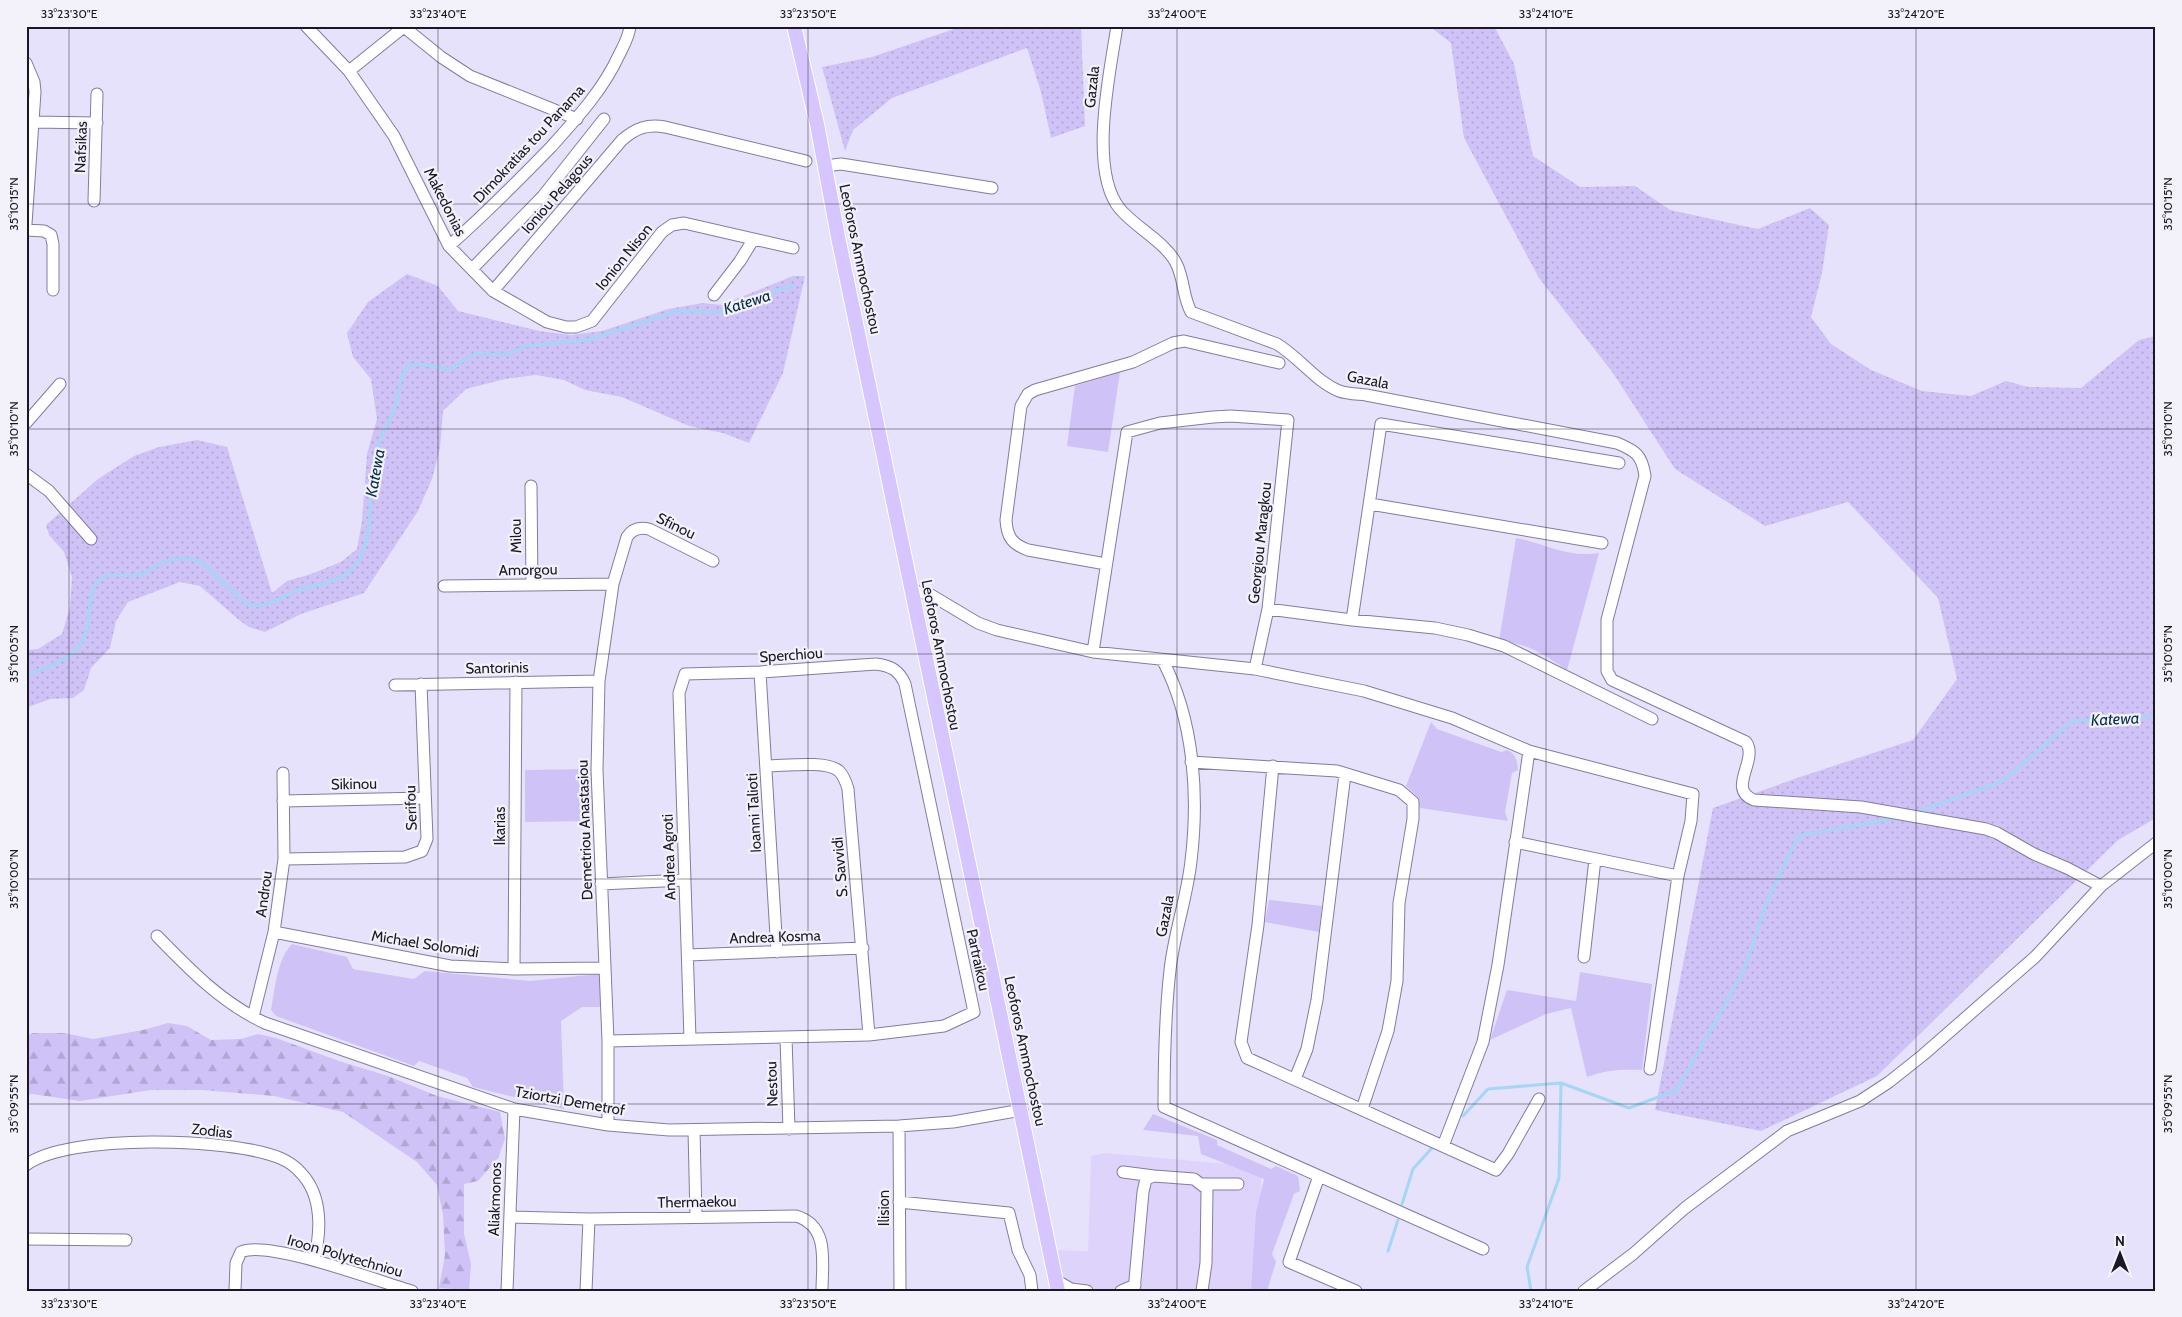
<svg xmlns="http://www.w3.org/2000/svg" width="2182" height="1317" viewBox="0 0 2182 1317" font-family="Cabin,sans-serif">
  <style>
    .built { fill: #ded4fb }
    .grass { fill: url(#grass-dots) }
    .forest { fill: url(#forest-firs) }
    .park { fill: #cfc2f6 }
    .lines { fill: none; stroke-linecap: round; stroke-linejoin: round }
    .stream { stroke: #a5d6f5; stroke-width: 3 }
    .minor-casing { stroke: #847ba0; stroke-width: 13 }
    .major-casing { stroke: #fff; stroke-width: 16 }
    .minor { stroke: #fff; stroke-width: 11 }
    .major { stroke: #d6c5fe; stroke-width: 14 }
    .ticks { fill: none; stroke: #1b1725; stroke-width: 1; stroke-opacity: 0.45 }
    .labels { text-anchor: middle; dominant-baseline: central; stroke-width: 4.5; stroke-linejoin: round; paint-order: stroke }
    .street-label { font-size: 15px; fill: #1b1725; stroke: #f3f2fa }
    .water-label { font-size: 16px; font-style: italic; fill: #052d42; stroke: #f3f2fa }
    .neatline { fill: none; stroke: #1b1725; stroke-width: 2 }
    .ticks-label { font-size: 12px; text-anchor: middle; fill: #1b1725 }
  </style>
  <defs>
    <pattern id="grass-dots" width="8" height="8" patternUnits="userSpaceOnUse" patternTransform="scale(1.25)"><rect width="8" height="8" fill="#cfc2f6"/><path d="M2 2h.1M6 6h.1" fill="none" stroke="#b1a6d3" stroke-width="1.8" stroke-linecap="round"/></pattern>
    <pattern id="forest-firs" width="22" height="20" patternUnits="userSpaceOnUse" patternTransform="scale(1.25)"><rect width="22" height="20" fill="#cfc2f6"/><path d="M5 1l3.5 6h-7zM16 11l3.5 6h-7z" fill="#b1a6d3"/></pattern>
  </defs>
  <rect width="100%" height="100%" fill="#e7e2fb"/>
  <path class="built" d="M 1105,1153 L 1262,1167 L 1255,1291 L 1055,1291 L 1048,1250 L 1088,1251 L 1091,1156 Z"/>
  <path class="grass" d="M 963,26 L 1081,26 L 1085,126 L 1051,138 L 1041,92 L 1027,48 L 892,98 L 853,130 L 845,151 L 822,67 L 872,57 Z
    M 1429,26 L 1494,26 L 1514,64 L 1533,156 L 1580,187 L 1635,186 L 1670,210 L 1758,229 L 1810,208 L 1829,225 L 1822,273 L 1811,317 L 1831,344 L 1871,370 L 1922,391 L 1971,396 L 2006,381 L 2028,387 L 2081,388 L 2139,340 L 2156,336 L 2156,818 L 2118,840 L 1877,1076 L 1761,1131 L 1655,1110 L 1713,808 L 1800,777 L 1913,740 L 1957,679 L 1938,598 L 1848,502 L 1765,526 L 1675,469 L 1613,373 L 1539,278 L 1464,138 L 1451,43 Z
    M 407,274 L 438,286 L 458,311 L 539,331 L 571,335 L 602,331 L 668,309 L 703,303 L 721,305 L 793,276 L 805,276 L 783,373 L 749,443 L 723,433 L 689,426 L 622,397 L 585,390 L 564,380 L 536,375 L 505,379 L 466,389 L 443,411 L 440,448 L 432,479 L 418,511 L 364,593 L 301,614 L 265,632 L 249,627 L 239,620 L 200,586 L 180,582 L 128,602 L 116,621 L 110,648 L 91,668 L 84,690 L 73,698 L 50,699 L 26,708 L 26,650 L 38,649 L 62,634 L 70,608 L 72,577 L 64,552 L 49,535 L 46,525 L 98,479 L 134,456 L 159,447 L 197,440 L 227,447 L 272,593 L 287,581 L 311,574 L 341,562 L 357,549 L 362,521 L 367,454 L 377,419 L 371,379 L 353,357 L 347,333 L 368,302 Z"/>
  <path class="forest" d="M 168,1023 L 187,1026 L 211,1040 L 241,1039 L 258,1034 L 276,1038 L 339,1061 L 388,1076 L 437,1096 L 500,1112 L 505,1139 L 498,1158 L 478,1181 L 464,1184 L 464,1234 L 471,1264 L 469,1290 L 439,1288 L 445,1255 L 443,1215 L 437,1185 L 417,1162 L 343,1112 L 274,1096 L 202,1090 L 151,1090 L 80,1101 L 32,1094 L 26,1095 L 26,1037 L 32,1033 L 64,1033 L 93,1039 L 143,1030 Z"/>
  <path class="park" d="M 1120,372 L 1108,452 L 1067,446 L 1075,386 Z
    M 1516,538 C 1547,544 1567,558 1599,553 L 1567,670 C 1541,653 1530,644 1499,641 Z
    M 1431,722 L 1437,729 L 1501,752 L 1507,750 C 1516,754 1517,760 1518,770 L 1512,773 L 1505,812 L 1508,821 L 1420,808 L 1417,796 L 1406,786 Z
    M 591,769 L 592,821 L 525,822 L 525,770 Z
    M 1269,900 L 1322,906 L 1319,932 L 1265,922 Z
    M 292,944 L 347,957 L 353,969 L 414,979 L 425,971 L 530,981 L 599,974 L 602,1007 L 582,1007 L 561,1021 L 564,1109 L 473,1087 L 467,1078 L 419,1061 L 414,1066 L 276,1016 L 271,1010 C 275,989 277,959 292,944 Z
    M 1580,972 L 1652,984 L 1642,1070 C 1621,1069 1606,1070 1587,1077 L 1571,1008 L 1546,1014 L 1490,1040 L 1507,990 L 1576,1001 Z
    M 1153,1114 L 1217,1140 L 1217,1145 L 1271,1169 L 1276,1166 L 1298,1176 L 1300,1191 L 1294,1194 L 1272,1254 L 1276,1262 L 1267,1291 L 1251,1291 L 1256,1212 L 1264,1179 L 1201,1154 L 1198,1136 L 1143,1130 Z"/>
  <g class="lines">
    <path class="stream" d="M 26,675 C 55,664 85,657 88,621 C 90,609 89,595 96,584 C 107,568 127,579 143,574 C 148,572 152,568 156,566 C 170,558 186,557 201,562 L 244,602 C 262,612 277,599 293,592 C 312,584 334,585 350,571 C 378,546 367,487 376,453 C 380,436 390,421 396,404 C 400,390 399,376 409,365 L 419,364 L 447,369 L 455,367 L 462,361 L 477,353 L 497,355 L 510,353 L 526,346 L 588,340 L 678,311 L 725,312 L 778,290 L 794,285
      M 1922,810 L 2001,782 L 2073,721 L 2148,717 L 2156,712
      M 1463,1116 L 1488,1089 L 1561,1083 L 1629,1108 L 1677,1090 L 1744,970 L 1768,899 L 1798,836 L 1897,818
      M 1402,1204 L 1413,1169 L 1431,1149
      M 1388,1251 L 1398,1220
      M 1531,1291 L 1527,1267 L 1559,1178 L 1561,1083"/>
    <defs>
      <path id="minor" d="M 306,26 L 349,71 L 394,136 L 449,246 L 493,291 L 547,322 L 566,327 L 576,327 L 592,321 L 662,232 L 672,225 L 684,223 L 793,248
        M 1117,26 C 1110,72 1088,170 1120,209 C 1136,228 1167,243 1177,265 C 1184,280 1183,297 1191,312 L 1277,344 C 1300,358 1315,381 1339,391 C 1348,394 1358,394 1366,395 L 1617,443 C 1636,451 1642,455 1645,476 L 1607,620 L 1607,671 L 1612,680 L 1746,742 C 1759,760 1726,789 1754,800 L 1861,807 L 1986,829 L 1997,833 L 2034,854 L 2067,868 L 2101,886
        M 404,27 L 441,57 L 470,76 L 577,119
        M 26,63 L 34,82 L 35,92 L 26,224
        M 349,71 L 405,26
        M 33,122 L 97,123
        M 825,166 L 841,164 L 992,188
        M 94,201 L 97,94
        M 26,230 L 44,231 L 51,235 L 53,244 L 53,290
        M 449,246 C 485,214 518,181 551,147 C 577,118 603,90 619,55 C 624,45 629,37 630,26
        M 472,269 L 543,196 L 604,119
        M 493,291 L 622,140 C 636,128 647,124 665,127 L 806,161
        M 714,295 L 740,261 L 753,240
        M 26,423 L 60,384
        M 26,474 L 49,491 L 91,539
        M 531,486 L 532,585
        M 1370,504 L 1602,543
        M 1106,564 L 1028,550 C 1012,544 1007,537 1006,520 L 1021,406 L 1028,394 L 1035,390 L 1133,362 L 1173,343 L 1184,341 L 1279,363
        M 444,586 L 613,584
        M 911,590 L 931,595 L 978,623 L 997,630 L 1093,652 L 1255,669 L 1364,691 L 1452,718 L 1529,751 L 1693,794 L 1691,821 L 1678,876 L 1650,1069
        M 1268,609 L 1352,620 L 1435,628 L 1468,635 L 1504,646 L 1652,719
        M 1352,620 L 1381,424 L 1619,463
        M 1093,652 L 1127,432 L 1160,423 L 1213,417 L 1231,416 L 1288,420 L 1268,609 L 1255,669
        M 1163,661 C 1194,720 1199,795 1191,861 C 1187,898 1174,933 1170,970 C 1165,1015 1164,1061 1164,1107 L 1483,1249
        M 760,672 L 777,952
        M 395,685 L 599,681
        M 1191,762 L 1337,771 L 1399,790 L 1413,802 L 1413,819 L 1399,903 L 1397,981 L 1388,1031 L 1362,1109
        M 767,766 C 784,766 826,760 839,771 C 844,776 846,782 848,789 L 869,1035
        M 1273,766 L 1258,925 L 1241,1042 L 1247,1058 L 1496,1170 L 1508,1154 L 1539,1099
        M 283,801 L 425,798
        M 1515,842 L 1678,876
        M 284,859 L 405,857 L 422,851 L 427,839 L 421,684
        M 601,884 L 684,880
        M 274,932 L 450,966 L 514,969 L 604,968
        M 157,936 C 190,970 222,1003 265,1023 L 514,1109 L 608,1125 L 669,1130 L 899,1126 L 953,1122 L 1022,1110
        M 688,955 L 863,948
        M 1584,957 L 1595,859
        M 514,969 L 516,682
        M 253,1017 L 274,932 L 284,859 L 283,773
        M 786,1038 L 789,1129
        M 608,1041 L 869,1035 L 944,1026 L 974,1012 L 905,684 C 899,670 891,666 876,664 L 760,672 L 685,674 L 679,693 L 690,1039
        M 1295,1079 L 1307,1049 L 1317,1000 L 1345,774
        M 608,1125 L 608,1041 L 597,770 L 599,681 L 613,584 L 627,537 C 632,529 640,527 649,529 L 713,561
        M 899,1126 L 900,1291
        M 694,1130 L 696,1217
        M 1443,1146 L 1483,1042 L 1498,965 L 1529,751
        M 26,1165 C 68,1133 232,1138 280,1158 C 287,1161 296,1167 301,1173 C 323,1196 321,1232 314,1260
        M 1123,1172 L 1154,1176 L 1194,1179 L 1207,1189 L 1206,1263 L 1202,1291
        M 1319,1176 L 1289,1262 L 1356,1291
        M 1202,1184 L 1238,1184
        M 899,1202 L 1009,1213 L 1018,1250 L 1030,1275 L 1032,1291
        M 510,1217 L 589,1219 L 796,1216 C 830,1226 822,1263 822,1291
        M 26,1239 L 126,1240
        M 1057,1281 L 1071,1289 L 1087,1291
        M 235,1291 L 236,1263 L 241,1252 C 267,1239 380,1282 412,1291
        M 507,1291 L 514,1109
        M 586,1291 L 589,1219
        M 1121,1291 L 1135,1285
        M 1134,1291 L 1143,1192 L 1146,1179 L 1154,1176
        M 1584,1291 L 1633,1254 L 1685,1208 L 1787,1131 L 1860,1101 L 1889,1082 L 1923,1055 L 2035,957 L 2101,886 L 2156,843"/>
      <path id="major" d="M 794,26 L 817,124 L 839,242 L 1058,1291"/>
    </defs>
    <use href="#minor" class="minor-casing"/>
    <use href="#major" class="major-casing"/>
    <use href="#minor" class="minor"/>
    <use href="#major" class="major"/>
  </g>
  <path class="ticks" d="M 69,26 L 69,1291M 438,26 L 438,1291M 808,26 L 808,1291M 1177,26 L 1177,1291M 1546,26 L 1546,1291M 1916,26 L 1916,1291M 26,204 L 2156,204M 26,429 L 2156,429M 26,654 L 2156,654M 26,879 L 2156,879M 26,1104 L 2156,1104"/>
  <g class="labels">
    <g class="street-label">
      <text transform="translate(1092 87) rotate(-84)">Gazala</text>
      <text transform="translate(529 144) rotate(-47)">Dimokratias tou Panama</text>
      <text transform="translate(81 147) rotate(-88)">Nafsikas</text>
      <text transform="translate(557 194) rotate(-49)">Ioniou Pelagous</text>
      <text transform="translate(445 202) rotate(63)">Makedonias</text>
      <text transform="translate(624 257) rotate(-51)">Ionion Nison</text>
      <text transform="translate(860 259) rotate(78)">Leoforos Ammochostou</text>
      <text transform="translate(1368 380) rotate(11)">Gazala</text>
      <text transform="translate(676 526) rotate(26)">Sfinou</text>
      <text transform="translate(516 536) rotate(-91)">Milou</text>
      <text transform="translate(1260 543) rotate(-84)">Georgiou Maragkou</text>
      <text transform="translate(528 570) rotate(-1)">Amorgou</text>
      <text transform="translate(791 655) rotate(-4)">Sperchiou</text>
      <text transform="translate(941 655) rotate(79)">Leoforos Ammochostou</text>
      <text transform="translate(497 668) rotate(-1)">Santorinis</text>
      <text transform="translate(354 784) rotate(-1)">Sikinou</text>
      <text transform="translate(411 808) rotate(-92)">Serifou</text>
      <text transform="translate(754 813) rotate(-93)">Ioanni Talioti</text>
      <text transform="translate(500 826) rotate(-90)">Ikarias</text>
      <text transform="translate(585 830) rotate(-92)">Demetriou Anastasiou</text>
      <text transform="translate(669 857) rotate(-92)">Andrea Agroti</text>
      <text transform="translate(840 867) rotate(-95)">S. Savvidi</text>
      <text transform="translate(264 894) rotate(-82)">Androu</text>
      <text transform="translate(1165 916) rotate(-79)">Gazala</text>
      <text transform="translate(775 937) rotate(-2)">Andrea Kosma</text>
      <text transform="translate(425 944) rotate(9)">Michael Solomidi</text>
      <text transform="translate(978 960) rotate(78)">Partraikou</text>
      <text transform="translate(1025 1051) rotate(78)">Leoforos Ammochostou</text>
      <text transform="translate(772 1084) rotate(-92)">Nestou</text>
      <text transform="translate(570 1101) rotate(10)">Tziortzi Demetrof</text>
      <text transform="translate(212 1131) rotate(6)">Zodias</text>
      <text transform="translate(495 1199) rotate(-88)">Aliakmonos</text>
      <text transform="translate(697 1202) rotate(-1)">Thermaekou</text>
      <text transform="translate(884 1208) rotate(-90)">Ilision</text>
      <text transform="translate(345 1256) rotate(16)">Iroon Polytechniou</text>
    </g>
    <g class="water-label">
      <text transform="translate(747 302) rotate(-18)">Katewa</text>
      <text transform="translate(375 473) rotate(-80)">Katewa</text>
      <text transform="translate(2115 719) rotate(-3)">Katewa</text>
    </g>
  </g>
  <rect width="2182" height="1317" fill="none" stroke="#f3f2fa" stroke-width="55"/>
  <g transform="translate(2120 1254)" stroke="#f3f2fa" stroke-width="4" paint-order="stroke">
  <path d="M0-4L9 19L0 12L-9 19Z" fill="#1b1725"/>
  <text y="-8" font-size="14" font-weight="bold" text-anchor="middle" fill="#1b1725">N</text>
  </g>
  <rect x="28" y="28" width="2126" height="1262" class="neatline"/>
  <g class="ticks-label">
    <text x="69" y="18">33°23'30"E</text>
    <text x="438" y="18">33°23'40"E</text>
    <text x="808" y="18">33°23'50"E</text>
    <text x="1177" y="18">33°24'00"E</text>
    <text x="1546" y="18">33°24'10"E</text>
    <text x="1916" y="18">33°24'20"E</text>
    <text transform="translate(14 204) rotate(-90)" y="4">35°10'15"N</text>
    <text transform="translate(2168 204) rotate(-90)" y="4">35°10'15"N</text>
    <text transform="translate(14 429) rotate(-90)" y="4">35°10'10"N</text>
    <text transform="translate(2168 429) rotate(-90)" y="4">35°10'10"N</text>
    <text transform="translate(14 654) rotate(-90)" y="4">35°10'05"N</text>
    <text transform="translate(2168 654) rotate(-90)" y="4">35°10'05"N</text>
    <text transform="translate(14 879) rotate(-90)" y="4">35°10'00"N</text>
    <text transform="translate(2168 879) rotate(-90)" y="4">35°10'00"N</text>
    <text transform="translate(14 1104) rotate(-90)" y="4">35°09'55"N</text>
    <text transform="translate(2168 1104) rotate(-90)" y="4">35°09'55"N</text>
    <text x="69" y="1308">33°23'30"E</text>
    <text x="438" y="1308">33°23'40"E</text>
    <text x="808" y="1308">33°23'50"E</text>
    <text x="1177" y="1308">33°24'00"E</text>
    <text x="1546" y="1308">33°24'10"E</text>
    <text x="1916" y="1308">33°24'20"E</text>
  </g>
</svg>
